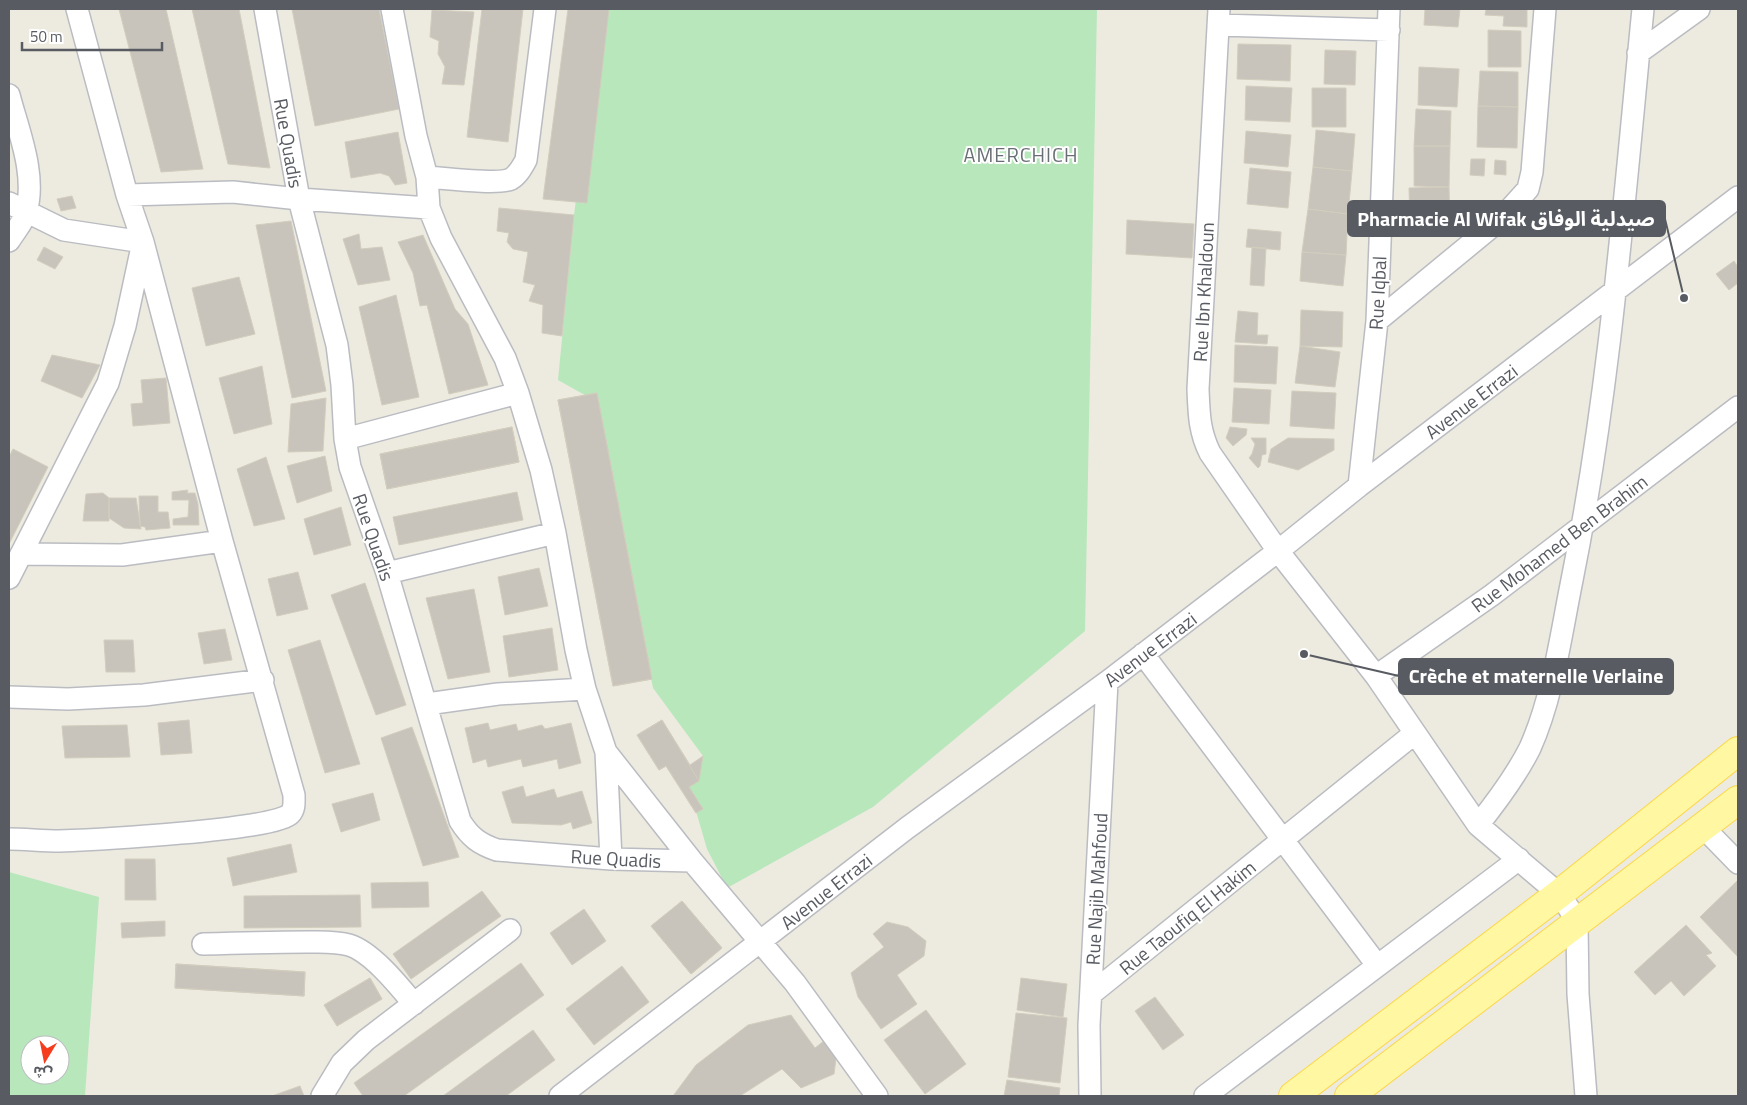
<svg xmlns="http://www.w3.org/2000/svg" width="1747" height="1105" viewBox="0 0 1747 1105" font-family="'Titillium Web','Noto Sans Arabic',sans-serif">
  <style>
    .green { fill: #b9e7bc; fill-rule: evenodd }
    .building { fill: #c8c4bc; stroke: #d2cdbd }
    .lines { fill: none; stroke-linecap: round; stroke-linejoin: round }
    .street-casing { stroke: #babcc2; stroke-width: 24 }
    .primary-casing { stroke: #fbd64a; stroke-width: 30 }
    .street { stroke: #fff; stroke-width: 21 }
    .primary { stroke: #fff7a2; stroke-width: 28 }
    .labels { text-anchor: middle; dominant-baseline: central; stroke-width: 4; stroke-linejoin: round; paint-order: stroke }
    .street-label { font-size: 19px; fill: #585c62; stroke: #fff }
    .neighbourhood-label { font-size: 20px; letter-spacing: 1px; fill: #696e74; stroke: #fff }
    .leader { fill: none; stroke: #585c62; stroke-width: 2 }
    .callout-dot { fill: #585c62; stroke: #fff; stroke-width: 2 }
    .callout { fill: #585c62; stroke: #585c62; stroke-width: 2 }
    .callout-label { font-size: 20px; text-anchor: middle; font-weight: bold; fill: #fff }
  </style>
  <rect width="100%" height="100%" fill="#edebdf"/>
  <path class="green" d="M 600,9 L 1097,9 L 1085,631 L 873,807 L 727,888 L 707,849 L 689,787 L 703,756 L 653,688 L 597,402 L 558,380 L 574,215 Z
    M 9,872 L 99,897 L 85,1096 L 9,1096 ZM 30,1045 L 60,1045 L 60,1075 L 30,1075 Z"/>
  <path class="building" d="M 119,9 L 166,9 L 203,169 L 161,172 Z
    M 192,9 L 239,9 L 270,168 L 228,164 Z
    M 292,9 L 379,9 L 399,109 L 315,126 Z
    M 482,9 L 523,9 L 508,142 L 467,137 Z
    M 568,9 L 609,9 L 587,203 L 543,199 Z
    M 1425,9 L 1460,9 L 1458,27 L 1424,25 Z
    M 1486,9 L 1527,9 L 1527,27 L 1503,26 L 1504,16 L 1485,15 Z
    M 432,10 L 474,12 L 464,85 L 442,84 L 445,67 L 438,54 L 439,41 L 430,37 Z
    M 1488,30 L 1521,31 L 1521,67 L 1488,67 Z
    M 1238,44 L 1291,45 L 1290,81 L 1237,79 Z
    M 1325,50 L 1356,51 L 1355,85 L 1324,84 Z
    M 1419,67 L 1459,69 L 1457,107 L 1418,105 Z
    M 1480,71 L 1518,72 L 1518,107 L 1478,106 Z
    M 1246,86 L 1292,88 L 1290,122 L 1245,120 Z
    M 1312,88 L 1346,88 L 1346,127 L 1312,127 Z
    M 1478,106 L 1518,107 L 1517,148 L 1477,147 Z
    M 1416,109 L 1451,111 L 1450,146 L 1414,146 Z
    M 1316,130 L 1355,134 L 1352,171 L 1313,167 Z
    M 1246,131 L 1291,135 L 1288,167 L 1244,163 Z
    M 398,132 L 407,183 L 395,185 L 389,176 L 380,173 L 351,178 L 345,142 Z
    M 1414,146 L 1450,146 L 1449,187 L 1414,186 Z
    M 1471,159 L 1485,159 L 1484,176 L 1470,175 Z
    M 1495,160 L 1506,161 L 1506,175 L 1494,174 Z
    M 1313,167 L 1352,171 L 1348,214 L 1308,209 Z
    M 1250,168 L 1291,172 L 1288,208 L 1247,204 Z
    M 1449,187 L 1450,225 L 1410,225 L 1409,188 Z
    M 72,196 L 76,208 L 61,211 L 57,199 Z
    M 499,208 L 574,215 L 562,336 L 542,333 L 543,305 L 529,301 L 535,285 L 523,282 L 528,252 L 513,249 L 507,242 L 509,233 L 497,231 Z
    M 1308,209 L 1348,214 L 1346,255 L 1302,252 Z
    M 1127,220 L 1194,224 L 1192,258 L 1126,254 Z
    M 291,221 L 326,391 L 292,398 L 256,225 Z
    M 1248,229 L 1281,232 L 1280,250 L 1246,247 Z
    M 359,234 L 361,249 L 382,247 L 390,280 L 358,285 L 343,239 Z
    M 423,235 L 455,309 L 468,324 L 488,385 L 449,394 L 427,305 L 420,306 L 413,273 L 398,242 Z
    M 44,247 L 63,257 L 55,269 L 37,260 Z
    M 1252,247 L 1266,248 L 1264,286 L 1250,285 Z
    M 1302,252 L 1346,255 L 1343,286 L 1300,281 Z
    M 1734,261 L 1738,267 L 1738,283 L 1729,290 L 1716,274 Z
    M 239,277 L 255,334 L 206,346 L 192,288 Z
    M 396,295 L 419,397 L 382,405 L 359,307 Z
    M 1301,310 L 1343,312 L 1342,347 L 1300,346 Z
    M 1238,311 L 1258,313 L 1257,335 L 1268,335 L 1267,344 L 1235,342 Z
    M 1235,345 L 1278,347 L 1276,384 L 1234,382 Z
    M 1300,346 L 1340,352 L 1335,387 L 1295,383 Z
    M 52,355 L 100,365 L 82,398 L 41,381 Z
    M 262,366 L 272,424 L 234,434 L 219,378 Z
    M 166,378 L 170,423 L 133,426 L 131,404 L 143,403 L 141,380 Z
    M 1234,388 L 1271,390 L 1269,424 L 1232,422 Z
    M 1292,391 L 1336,393 L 1334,429 L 1290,426 Z
    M 597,393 L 652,679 L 613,686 L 558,400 Z
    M 597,393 L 652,679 L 613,686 L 558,400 Z
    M 326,398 L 323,451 L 288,452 L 291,404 Z
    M 512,427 L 519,462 L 387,489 L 380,454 Z
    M 512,427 L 519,462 L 387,489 L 380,454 Z
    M 1230,427 L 1247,429 L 1246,435 L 1233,446 L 1226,438 Z
    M 1251,438 L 1266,438 L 1266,454 L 1262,455 L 1260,466 L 1258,468 L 1249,458 L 1252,454 L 1255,444 Z
    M 1288,438 L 1334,439 L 1334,450 L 1298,470 L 1268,462 L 1271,449 Z
    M 13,449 L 48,467 L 9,544 L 9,457 Z
    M 325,456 L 332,491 L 297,503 L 287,466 Z
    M 266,457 L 285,519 L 254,526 L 237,469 Z
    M 188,490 L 187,493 L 195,493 L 198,504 L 199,525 L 173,525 L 173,519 L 188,517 L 189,500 L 172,500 L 172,492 Z
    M 517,492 L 523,520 L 399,545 L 393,517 Z
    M 103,493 L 109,498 L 109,521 L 83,521 L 86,494 Z
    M 139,496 L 158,496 L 158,512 L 168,512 L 170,528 L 146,530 L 145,527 L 140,526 Z
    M 109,498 L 136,498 L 141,529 L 124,528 L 109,518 Z
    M 341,507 L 351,545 L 314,555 L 304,519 Z
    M 539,568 L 548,606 L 505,615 L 498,577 Z
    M 298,572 L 308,609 L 277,616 L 268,579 Z
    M 365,583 L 406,705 L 376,715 L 331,595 Z
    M 474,589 L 490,672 L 448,679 L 426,598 Z
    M 552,628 L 558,670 L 509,677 L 503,636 Z
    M 225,629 L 232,660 L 204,664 L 198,633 Z
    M 104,640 L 133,640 L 135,672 L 106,672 Z
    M 320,640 L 360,764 L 325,773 L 288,650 Z
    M 189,720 L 192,753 L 161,755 L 158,723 Z
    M 662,720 L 690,765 L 703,756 L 699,781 L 689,787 L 703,809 L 696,813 L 666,766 L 659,770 L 637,735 Z
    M 662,720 L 699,781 L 689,787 L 703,809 L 696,813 L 666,766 L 659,770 L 637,735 Z
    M 488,723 L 490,730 L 516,724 L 518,731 L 542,725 L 545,729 L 571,723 L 581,763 L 559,769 L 557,759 L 523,767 L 521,759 L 488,767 L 486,759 L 473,763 L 465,728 Z
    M 127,725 L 130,757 L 65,758 L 62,726 Z
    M 412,727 L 459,857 L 423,866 L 381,738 Z
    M 523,786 L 526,797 L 554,789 L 557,798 L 582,791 L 592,823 L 573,829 L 571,822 L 561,825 L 512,823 L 502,792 Z
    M 373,793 L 380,820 L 341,832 L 332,804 Z
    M 291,844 L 297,872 L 233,886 L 227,858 Z
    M 125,859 L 155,859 L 156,900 L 125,900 Z
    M 1738,880 L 1738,957 L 1700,917 Z
    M 428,882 L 429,907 L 372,908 L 371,883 Z
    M 482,891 L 501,916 L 411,979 L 393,954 Z
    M 360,895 L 361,927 L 244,928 L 244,896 Z
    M 682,901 L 722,948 L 691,974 L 651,926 Z
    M 682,901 L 722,948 L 691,974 L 651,926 Z
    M 584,909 L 606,941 L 572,965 L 550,933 Z
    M 165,921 L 165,936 L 122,938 L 121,923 Z
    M 887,922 L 908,927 L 926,941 L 924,956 L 897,975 L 917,1004 L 881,1029 L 858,997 L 851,973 L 884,947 L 873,934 Z
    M 1686,925 L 1712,953 L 1706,955 L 1716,966 L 1684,996 L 1671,981 L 1655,995 L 1634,972 Z
    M 521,963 L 544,995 L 404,1096 L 363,1096 L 354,1083 Z
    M 176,964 L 305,972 L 304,996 L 175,988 Z
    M 176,964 L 305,972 L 304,996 L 175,988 Z
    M 622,966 L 649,1002 L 594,1045 L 566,1009 Z
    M 370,978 L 382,999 L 337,1026 L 324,1005 Z
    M 370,978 L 382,999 L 337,1026 L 324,1005 Z
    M 1021,978 L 1067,984 L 1063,1017 L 1017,1010 Z
    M 1155,997 L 1184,1035 L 1163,1050 L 1135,1011 Z
    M 926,1010 L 966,1064 L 925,1094 L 884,1040 Z
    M 1016,1013 L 1067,1018 L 1060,1083 L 1008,1077 Z
    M 791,1015 L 815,1048 L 825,1040 L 836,1058 L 834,1074 L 801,1088 L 782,1069 L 740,1096 L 673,1096 L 696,1065 L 748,1025 Z
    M 533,1030 L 555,1060 L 506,1096 L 443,1096 Z
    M 1007,1080 L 1060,1088 L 1059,1096 L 1004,1096 Z
    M 300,1086 L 304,1096 L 272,1096 Z"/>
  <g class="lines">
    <defs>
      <path id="street" d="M 265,9 L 299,199 L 337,345 L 342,385 L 345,439 L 350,467 L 387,573 L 460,821 C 470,837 479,844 497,850 L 611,859 L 692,861
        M 392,9 L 416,136 L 427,177 L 429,208 L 441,238 L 505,358 L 518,393 L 541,470 L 555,533 L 576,650 L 585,689 L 606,752 L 611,859
        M 1219,9 L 1198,389 C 1199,413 1199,431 1210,453 L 1278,551 L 1376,676 L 1478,825 L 1559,894 L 1570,910 L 1577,924 L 1578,994 L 1586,1096
        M 1218,25 L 1389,30
        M 1638,53 L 1699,9
        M 9,95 C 18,130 37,175 26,212 C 24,222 14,232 9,241
        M 427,177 C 443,178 499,185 511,179 C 518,175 522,167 526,160 L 545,9
        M 127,195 L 233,192 L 299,199 L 429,208
        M 9,203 L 64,230 L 143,242 L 125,326 L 108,383 L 9,578
        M 1377,321 L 1501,219 L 1528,189 L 1532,172 L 1545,9
        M 345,439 L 518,393
        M 1359,486 L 1377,321 L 1389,9
        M 21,554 L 122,555 L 222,541
        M 387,573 L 555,533
        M 1143,654 L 1377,965
        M 1376,676 L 1492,595 L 1738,407
        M 9,697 L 68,699 L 144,695 L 263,680
        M 427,704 L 498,694 L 585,689
        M 606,752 L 692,861 L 795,983 L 877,1096
        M 1478,825 C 1498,800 1516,776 1530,748 C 1553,697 1561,634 1572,580 C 1610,391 1624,200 1643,9
        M 1703,827 L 1738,863
        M 9,839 C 25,839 42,841 59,841 C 90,840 276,830 290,814 C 295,809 294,802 294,795 L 222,541 L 143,242 L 127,195 L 77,9
        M 203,944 C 237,943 272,942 307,942 C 320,942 336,941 349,945 C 372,952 399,986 414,1004
        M 1091,994 L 1415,733
        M 322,1096 L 342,1063 L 366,1040 L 510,930
        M 560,1096 L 907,828 L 1107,682 L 1278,551 L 1359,486 L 1738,197
        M 1090,1096 L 1089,1025 L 1107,682
        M 1205,1096 L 1519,859"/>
      <path id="primary" d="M 1293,1096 L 1559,894 L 1738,751
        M 1349,1096 L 1738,800"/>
    </defs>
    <use href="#street" class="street-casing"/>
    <use href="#primary" class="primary-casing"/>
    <use href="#street" class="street"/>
    <use href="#primary" class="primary"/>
  </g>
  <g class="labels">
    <g class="street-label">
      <text transform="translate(289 143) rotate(80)">Rue Quadis</text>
      <text transform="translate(1203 292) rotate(-87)">Rue Ibn Khaldoun</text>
      <text transform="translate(1377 293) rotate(-87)">Rue Iqbal</text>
      <text transform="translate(1471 401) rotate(-37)">Avenue Errazi</text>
      <text transform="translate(374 537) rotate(71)">Rue Quadis</text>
      <text transform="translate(1559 543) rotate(-37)">Rue Mohamed Ben Brahim</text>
      <text transform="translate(1150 649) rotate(-37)">Avenue Errazi</text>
      <text transform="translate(616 858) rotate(3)">Rue Quadis</text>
      <text transform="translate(1096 889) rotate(-87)">Rue Najib Mahfoud</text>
      <text transform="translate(826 891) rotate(-38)">Avenue Errazi</text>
      <text transform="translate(1187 917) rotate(-39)">Rue Taoufiq El Hakim</text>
    </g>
    <g class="neighbourhood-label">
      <text x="1021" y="154">AMERCHICH</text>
    </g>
  </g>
  <path class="leader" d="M1684 298L1665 219M1304 654L1399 676"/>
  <g class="callout-dot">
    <circle cx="1684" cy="298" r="5"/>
    <circle cx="1304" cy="654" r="5"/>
  </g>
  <g class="callout">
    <rect x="1348" y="201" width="317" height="35" rx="5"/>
    <rect x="1399" y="659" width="274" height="35" rx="5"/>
  </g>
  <g class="callout-label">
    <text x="1506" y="226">Pharmacie Al Wifak صيدلية الوفاق</text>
    <text x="1536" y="683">Crèche et maternelle Verlaine</text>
  </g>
  <rect width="1747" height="1105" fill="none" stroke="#585c62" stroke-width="20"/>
  <g transform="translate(45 1060) rotate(190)"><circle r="24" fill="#ffffff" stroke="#bcbec0"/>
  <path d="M0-4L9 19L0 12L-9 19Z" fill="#f53d1d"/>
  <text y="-8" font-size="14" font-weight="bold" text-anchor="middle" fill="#585c62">ش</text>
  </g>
  <path d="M22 42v8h140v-8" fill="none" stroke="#585c62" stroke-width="2.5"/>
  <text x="30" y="42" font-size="15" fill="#585c62" stroke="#ffffff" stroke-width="4" paint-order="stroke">50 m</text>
</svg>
